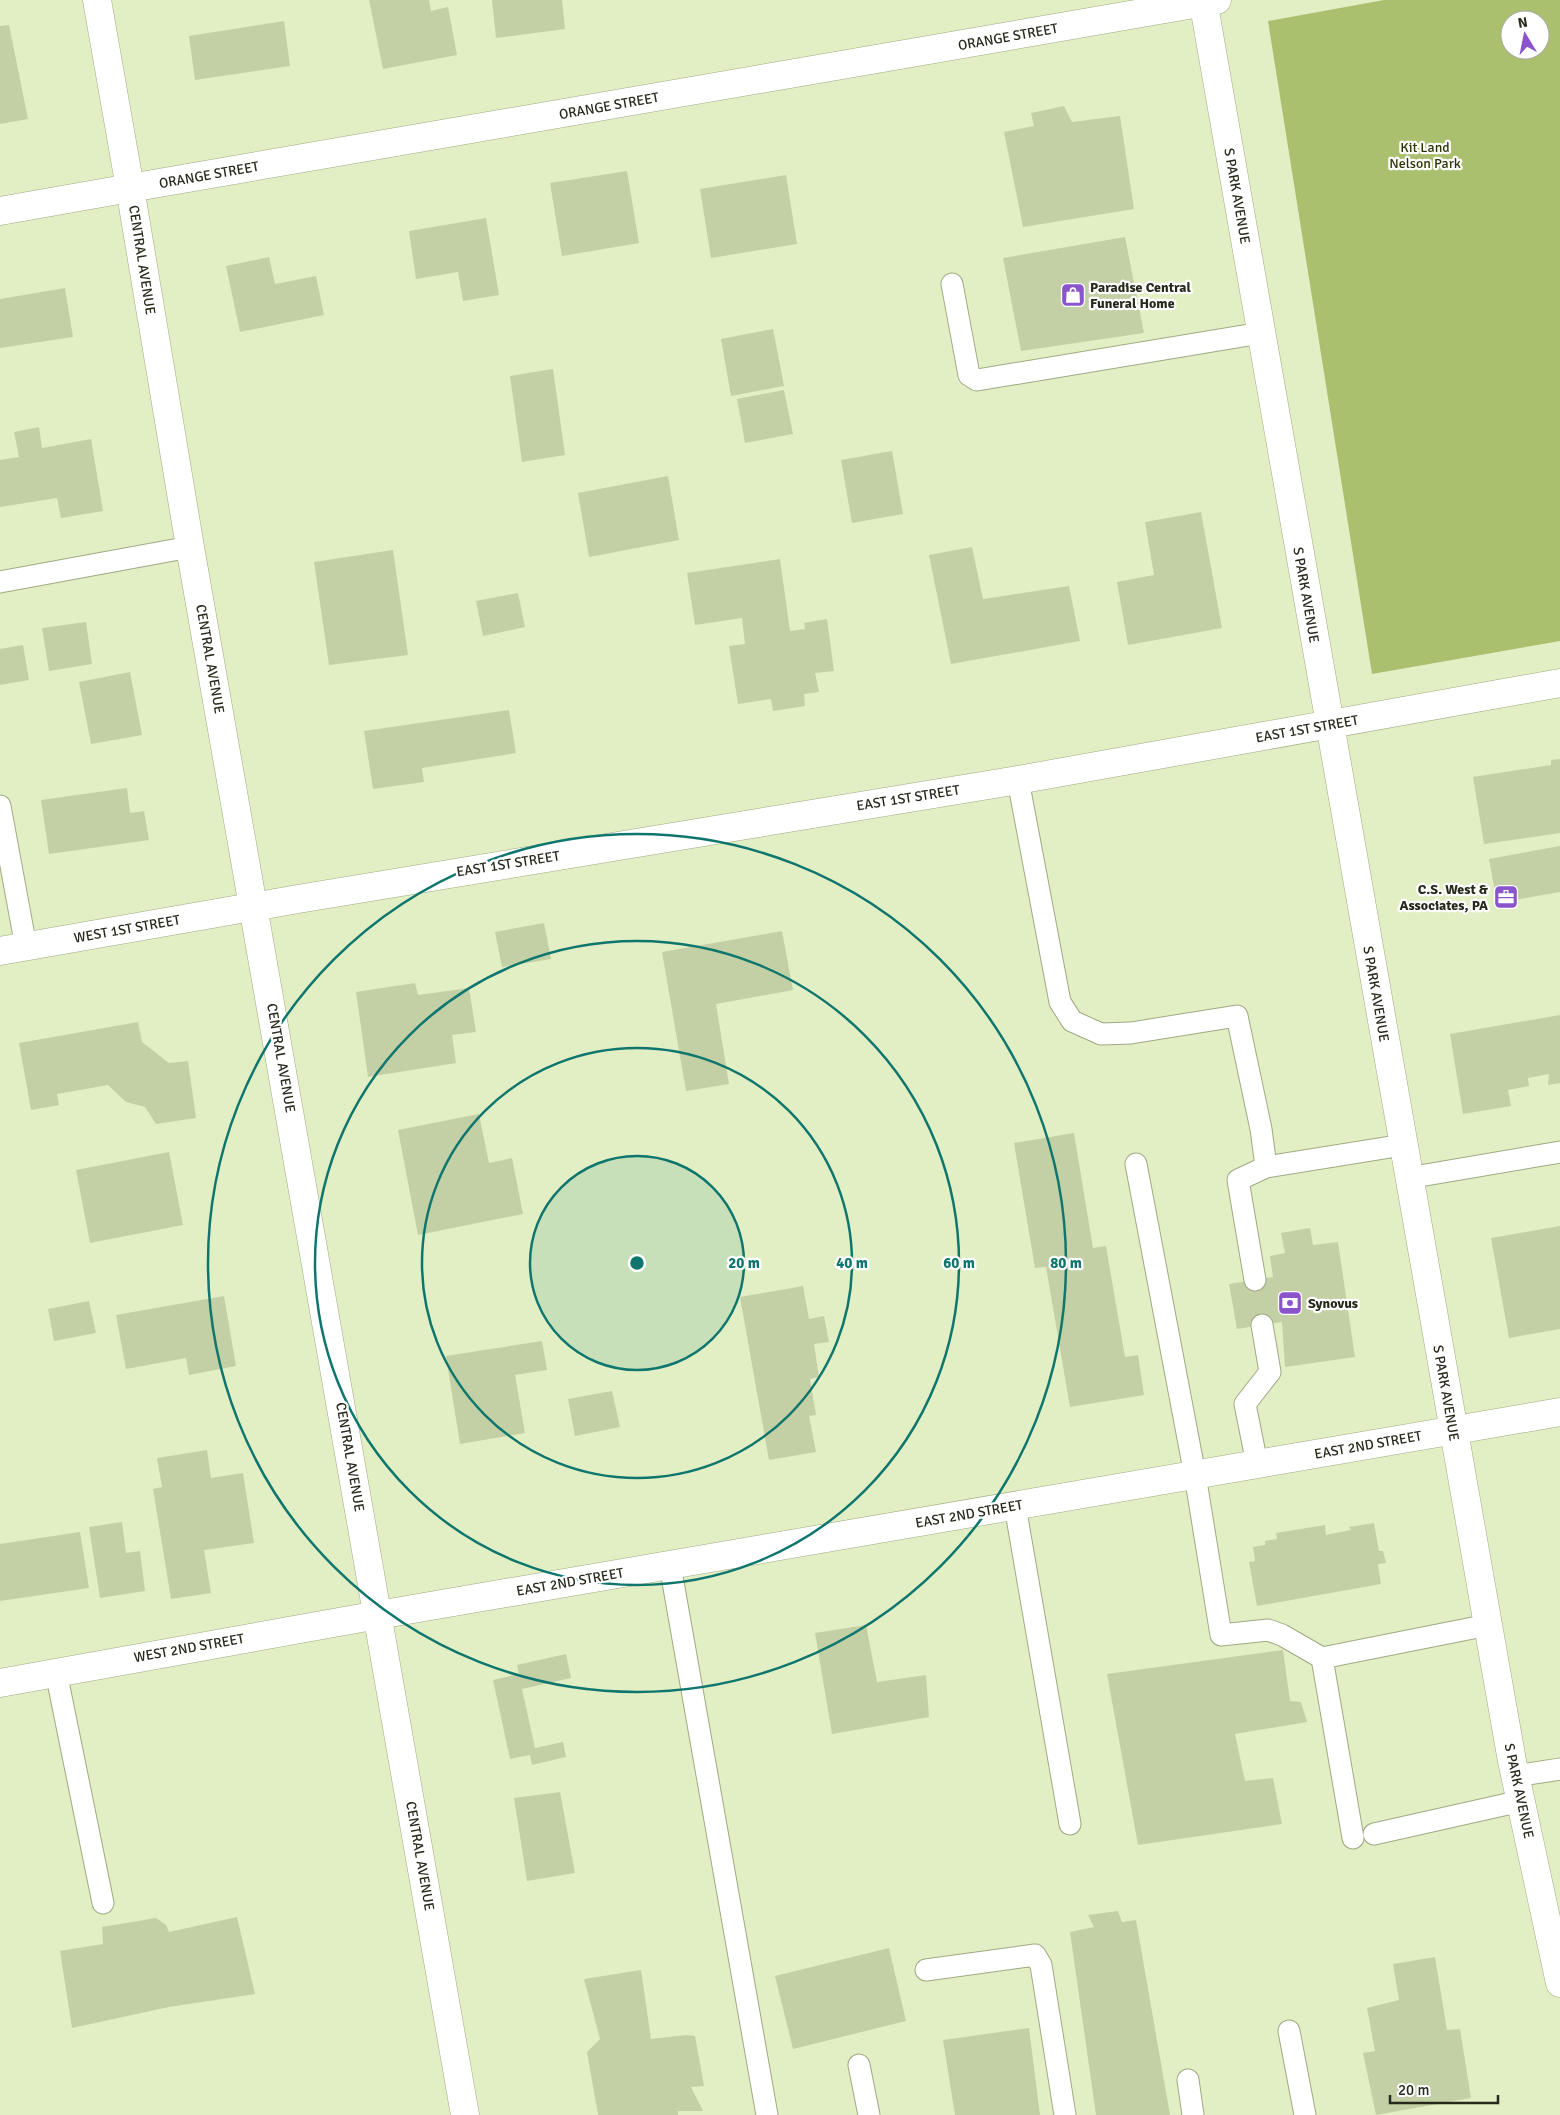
<svg xmlns="http://www.w3.org/2000/svg" width="1560" height="2115" viewBox="0 0 1560 2115" font-family="Signika,sans-serif">
  <style>
    .green { fill: #aac06f; fill-rule: evenodd }
    .building { fill: #c3d0a6 }
    .lines { fill: none; stroke-linecap: round; stroke-linejoin: round }
    .service-casing { stroke: #9eaa82; stroke-width: 23 }
    .minor-casing { stroke: #9eaa82; stroke-width: 29 }
    .tertiary-casing { stroke: #9eaa82; stroke-width: 29 }
    .secondary-casing { stroke: #9eaa82; stroke-width: 29 }
    .service { stroke: #fff; stroke-width: 21 }
    .minor { stroke: #fff; stroke-width: 28 }
    .tertiary { stroke: #fff; stroke-width: 28 }
    .secondary { stroke: #fff; stroke-width: 28 }
    .ring { fill: none; stroke: #0f766e; stroke-width: 2.5 }
    .labels { text-anchor: middle; dominant-baseline: central; stroke-width: 4.5; stroke-linejoin: round; paint-order: stroke }
    .street-label { font-size: 14px; fill: #262a1a; stroke: #fff }
    .park-label { font-size: 14px; fill: #2c3603; stroke: #fff }
    .poi-label { font-size: 14px; font-weight: bold; fill: #262a1a; stroke: #fff; text-anchor: start }
    .centre { fill: #0f766e; stroke: #fff; stroke-width: 2.5 }
    .ring-label { font-size: 15px; text-anchor: middle; font-weight: bold; fill: #0f766e; stroke: #fff; stroke-width: 4.5; stroke-linejoin: round; paint-order: stroke }
  </style>
  <rect width="100%" height="100%" fill="#e2efc5"/>
  <path class="green" d="M 1384,0 L 1560,0 L 1560,641 L 1372,674 L 1268,21 ZM 1510,20 L 1540,20 L 1540,50 L 1510,50 Z"/>
  <path class="building" d="M 369,0 L 429,0 L 431,11 L 448,7 L 457,55 L 383,69 Z
    M 492,0 L 562,0 L 565,29 L 496,38 Z
    M 284,21 L 290,66 L 195,80 L 189,36 Z
    M 9,25 L 28,119 L 0,124 L 0,26 Z
    M 1064,106 L 1072,122 L 1120,116 L 1134,209 L 1023,227 L 1004,132 L 1034,126 L 1031,113 Z
    M 627,171 L 639,243 L 562,256 L 550,183 Z
    M 786,175 L 797,244 L 711,258 L 700,189 Z
    M 486,218 L 499,295 L 463,301 L 458,272 L 416,279 L 409,231 Z
    M 1125,237 L 1144,333 L 1021,351 L 1003,258 Z
    M 269,257 L 275,284 L 316,276 L 324,315 L 240,332 L 226,266 Z
    M 65,288 L 73,337 L 0,348 L 0,299 Z
    M 773,329 L 784,386 L 731,396 L 721,339 Z
    M 553,369 L 565,455 L 522,462 L 510,376 Z
    M 784,390 L 793,434 L 745,443 L 737,399 Z
    M 39,427 L 42,448 L 91,439 L 103,511 L 61,518 L 57,498 L 0,507 L 0,460 L 19,457 L 14,432 Z
    M 892,451 L 903,514 L 852,523 L 841,460 Z
    M 668,476 L 679,540 L 589,557 L 578,493 Z
    M 1201,512 L 1222,628 L 1128,645 L 1117,582 L 1154,575 L 1145,522 Z
    M 972,547 L 983,599 L 1069,586 L 1080,641 L 951,664 L 929,555 Z
    M 393,550 L 408,655 L 329,665 L 314,562 Z
    M 780,559 L 790,631 L 805,629 L 804,623 L 827,619 L 834,671 L 815,673 L 819,692 L 804,694 L 805,706 L 773,711 L 771,699 L 738,704 L 729,646 L 745,644 L 742,618 L 695,625 L 687,573 Z
    M 518,593 L 525,627 L 483,636 L 476,601 Z
    M 86,622 L 92,664 L 49,671 L 42,628 Z
    M 23,645 L 29,680 L 0,685 L 0,649 Z
    M 130,672 L 142,735 L 91,744 L 79,682 Z
    M 509,710 L 516,753 L 422,768 L 424,782 L 373,789 L 364,731 Z
    M 1560,759 L 1560,833 L 1484,844 L 1473,777 L 1551,765 L 1551,760 Z
    M 127,788 L 130,813 L 144,811 L 149,840 L 49,854 L 41,800 Z
    M 1560,846 L 1560,892 L 1497,903 L 1489,859 Z
    M 544,923 L 551,959 L 502,967 L 495,932 Z
    M 782,931 L 793,990 L 716,1004 L 729,1084 L 686,1091 L 662,952 Z
    M 415,983 L 418,995 L 469,988 L 476,1032 L 452,1035 L 456,1063 L 368,1077 L 356,992 Z
    M 1560,1015 L 1560,1083 L 1548,1085 L 1549,1074 L 1528,1078 L 1529,1086 L 1508,1090 L 1511,1106 L 1463,1114 L 1450,1034 Z
    M 138,1022 L 142,1042 L 169,1063 L 188,1061 L 196,1118 L 156,1124 L 145,1107 L 126,1102 L 108,1085 L 57,1094 L 59,1105 L 31,1110 L 19,1043 Z
    M 479,1114 L 489,1163 L 512,1158 L 523,1214 L 418,1235 L 398,1130 Z
    M 1074,1133 L 1093,1248 L 1106,1246 L 1125,1357 L 1138,1355 L 1144,1395 L 1070,1407 L 1046,1267 L 1035,1268 L 1014,1143 Z
    M 169,1152 L 183,1225 L 90,1243 L 76,1170 Z
    M 1560,1226 L 1560,1329 L 1509,1338 L 1491,1238 Z
    M 1310,1228 L 1313,1245 L 1338,1242 L 1355,1357 L 1285,1367 L 1282,1322 L 1237,1329 L 1229,1284 L 1273,1277 L 1270,1256 L 1285,1253 L 1281,1233 Z
    M 803,1286 L 809,1319 L 824,1316 L 829,1342 L 814,1344 L 819,1377 L 810,1379 L 816,1415 L 809,1416 L 816,1452 L 769,1460 L 740,1297 Z
    M 224,1296 L 236,1366 L 189,1375 L 186,1358 L 126,1369 L 116,1315 Z
    M 89,1301 L 96,1333 L 54,1341 L 48,1309 Z
    M 542,1341 L 547,1370 L 515,1375 L 525,1433 L 460,1444 L 446,1356 Z
    M 612,1391 L 620,1427 L 575,1436 L 568,1399 Z
    M 207,1450 L 211,1478 L 243,1473 L 254,1543 L 204,1550 L 211,1593 L 171,1599 L 153,1489 L 162,1487 L 157,1458 Z
    M 122,1522 L 126,1553 L 140,1551 L 145,1591 L 100,1598 L 89,1527 Z
    M 1374,1523 L 1379,1551 L 1383,1551 L 1386,1563 L 1378,1564 L 1381,1584 L 1257,1606 L 1249,1562 L 1255,1561 L 1253,1547 L 1265,1545 L 1265,1541 L 1277,1539 L 1276,1533 L 1325,1525 L 1326,1535 L 1351,1530 L 1349,1527 Z
    M 80,1532 L 89,1588 L 0,1601 L 0,1544 Z
    M 866,1625 L 877,1682 L 926,1675 L 929,1717 L 832,1734 L 815,1633 Z
    M 1283,1650 L 1290,1701 L 1301,1702 L 1307,1722 L 1235,1734 L 1245,1781 L 1273,1778 L 1282,1824 L 1138,1845 L 1107,1674 Z
    M 566,1654 L 571,1678 L 522,1689 L 535,1748 L 563,1742 L 566,1757 L 532,1765 L 530,1755 L 510,1759 L 493,1680 L 519,1674 L 517,1665 Z
    M 560,1792 L 575,1873 L 527,1881 L 514,1798 Z
    M 1118,1911 L 1122,1922 L 1136,1920 L 1170,2115 L 1096,2115 L 1070,1932 L 1094,1927 L 1088,1915 Z
    M 237,1917 L 255,1994 L 169,2007 L 72,2028 L 60,1951 L 103,1944 L 102,1927 L 156,1918 L 166,1925 L 169,1932 Z
    M 889,1948 L 906,2021 L 793,2049 L 775,1976 Z
    M 1435,1957 L 1447,2030 L 1460,2029 L 1471,2098 L 1376,2115 L 1363,2053 L 1375,2051 L 1367,2008 L 1399,2000 L 1393,1964 Z
    M 641,1970 L 651,2039 L 686,2035 L 695,2036 L 704,2086 L 691,2087 L 703,2111 L 678,2111 L 678,2115 L 598,2115 L 587,2052 L 600,2039 L 584,1979 Z
    M 1029,2028 L 1040,2115 L 955,2115 L 943,2040 Z"/>
  <g class="lines">
    <defs>
      <path id="service" d="M 952,284 L 969,375 L 977,380 L 1261,333
        M 0,582 L 190,547
        M 1018,780 L 1060,1002 L 1072,1021 L 1101,1034 L 1131,1033 L 1237,1016 L 1261,1129 L 1266,1167 L 1403,1145
        M 0,806 L 26,947
        M 1136,1164 L 1195,1475 L 1221,1635 L 1268,1630 L 1282,1635 L 1322,1658 L 1488,1625
        M 1408,1178 L 1560,1152
        M 1255,1280 L 1238,1180 L 1266,1167
        M 1257,1464 L 1245,1404 L 1270,1372 L 1262,1325
        M 1015,1506 L 1070,1824
        M 670,1565 L 767,2115
        M 1322,1658 L 1353,1838
        M 56,1672 L 103,1903
        M 1515,1776 L 1560,1769
        M 1374,1834 L 1521,1801
        M 926,1970 L 1035,1955 L 1041,1965 L 1065,2115
        M 1289,2031 L 1305,2115
        M 859,2065 L 869,2115
        M 1188,2080 L 1193,2115"/>
      <path id="minor" d="M 97,0 L 130,188 L 1217,0
        M 0,951 L 298,899 L 1018,780 L 1560,683
        M 0,1683 L 378,1615"/>
      <path id="tertiary" d="M 0,211 L 130,188 L 190,547 L 465,2115
        M 378,1615 L 1560,1412"/>
      <path id="secondary" d="M 1203,0 L 1488,1625 L 1512,1761 L 1560,1983"/>
    </defs>
    <use href="#service" class="service-casing"/>
    <use href="#minor" class="minor-casing"/>
    <use href="#tertiary" class="tertiary-casing"/>
    <use href="#secondary" class="secondary-casing"/>
    <use href="#service" class="service"/>
    <use href="#minor" class="minor"/>
    <use href="#tertiary" class="tertiary"/>
    <use href="#secondary" class="secondary"/>
  </g>
  <circle cx="637" cy="1263" r="107" fill="#0f766e" fill-opacity=".12"/>
  <g class="ring">
    <circle cx="637" cy="1263" r="107"/>
    <circle cx="637" cy="1263" r="215"/>
    <circle cx="637" cy="1263" r="322"/>
    <circle cx="637" cy="1263" r="429"/>
  </g>
  <defs>
    <symbol id="shop-square" viewBox="-11 -11 22 22"><rect x="-9" y="-9" width="18" height="18" rx="4" fill="#8954cc" stroke="#fff"/><path d="M-5-2.5h2.3a2.7 3.5 0 0 1 5.4 0H5L5.5 6h-11ZM-1.5-2.5h3a1.5 2.3 0 0 0-3 0Z" fill="#fff"/></symbol>
    <symbol id="office-square" viewBox="-11 -11 22 22"><rect x="-9" y="-9" width="18" height="18" rx="4" fill="#8954cc" stroke="#fff"/><path d="M-6-3h4V-5.5h4V-3h4V5H-6ZM-1-4.5V-3h2v-1.5ZM-6 0V1H6V0Z" fill="#fff"/></symbol>
    <symbol id="bank-square" viewBox="-11 -11 22 22"><rect x="-9" y="-9" width="18" height="18" rx="4" fill="#8954cc" stroke="#fff"/><path d="M-6-4H6V4H-6ZM0-2.3a2.3 2.3 0 1 0 0 4.6a2.3 2.3 0 1 0 0-4.6Z" fill="#fff"/></symbol>
  </defs>
  <g fill-rule="evenodd">
    <use href="#shop-square" x="1059" y="281" width="28" height="28"/>
    <use href="#office-square" x="1492" y="883" width="28" height="28"/>
    <use href="#bank-square" x="1276" y="1289" width="28" height="28"/>
  </g>
  <g class="labels">
    <g class="street-label">
      <text transform="translate(1008 37) rotate(-10)">ORANGE STREET</text>
      <text transform="translate(609 106) rotate(-10)">ORANGE STREET</text>
      <text transform="translate(209 175) rotate(-10)">ORANGE STREET</text>
      <text transform="translate(1237 196) rotate(80)">S PARK AVENUE</text>
      <text transform="translate(142 260) rotate(81)">CENTRAL AVENUE</text>
      <text transform="translate(1306 595) rotate(80)">S PARK AVENUE</text>
      <text transform="translate(210 659) rotate(80)">CENTRAL AVENUE</text>
      <text transform="translate(1307 729) rotate(-10)">EAST 1ST STREET</text>
      <text transform="translate(908 798) rotate(-9)">EAST 1ST STREET</text>
      <text transform="translate(508 864) rotate(-9)">EAST 1ST STREET</text>
      <text transform="translate(127 929) rotate(-10)">WEST 1ST STREET</text>
      <text transform="translate(1376 994) rotate(80)">S PARK AVENUE</text>
      <text transform="translate(281 1058) rotate(80)">CENTRAL AVENUE</text>
      <text transform="translate(1446 1393) rotate(80)">S PARK AVENUE</text>
      <text transform="translate(1368 1445) rotate(-10)">EAST 2ND STREET</text>
      <text transform="translate(350 1457) rotate(80)">CENTRAL AVENUE</text>
      <text transform="translate(969 1514) rotate(-10)">EAST 2ND STREET</text>
      <text transform="translate(570 1582) rotate(-10)">EAST 2ND STREET</text>
      <text transform="translate(189 1648) rotate(-10)">WEST 2ND STREET</text>
      <text transform="translate(1519 1791) rotate(78)">S PARK AVENUE</text>
      <text transform="translate(420 1856) rotate(80)">CENTRAL AVENUE</text>
    </g>
    <g class="park-label">
      <text x="1425" y="147">Kit Land<tspan x="1425" dy="16">Nelson Park</tspan></text>
    </g>
    <g class="poi-label">
      <text x="1090" y="287">Paradise Central<tspan x="1090" dy="16">Funeral Home</tspan></text>
      <text x="1488" y="889" text-anchor="end">C.S. West &amp;<tspan x="1488" dy="16">Associates, PA</tspan></text>
      <text x="1308" y="1303">Synovus</text>
    </g>
  </g>
  <circle cx="637" cy="1263" r="8" class="centre"/>
  <g class="ring-label">
    <text x="744" y="1268">20 m</text>
    <text x="852" y="1268">40 m</text>
    <text x="959" y="1268">60 m</text>
    <text x="1066" y="1268">80 m</text>
  </g>
  <g transform="translate(1525 35) rotate(350)"><circle r="24" fill="#ffffff" stroke="#a8aaa3"/>
  <path d="M0-4L9 19L0 12L-9 19Z" fill="#8954cc"/>
  <text y="-8" font-size="14" font-weight="bold" text-anchor="middle" fill="#262a1a">N</text>
  </g>
  <path d="M1390 2095v8h108v-8" fill="none" stroke="#262a1a" stroke-width="2.5"/>
  <text x="1398" y="2095" font-size="15" fill="#262a1a" stroke="#ffffff" stroke-width="4" paint-order="stroke">20 m</text>
</svg>
